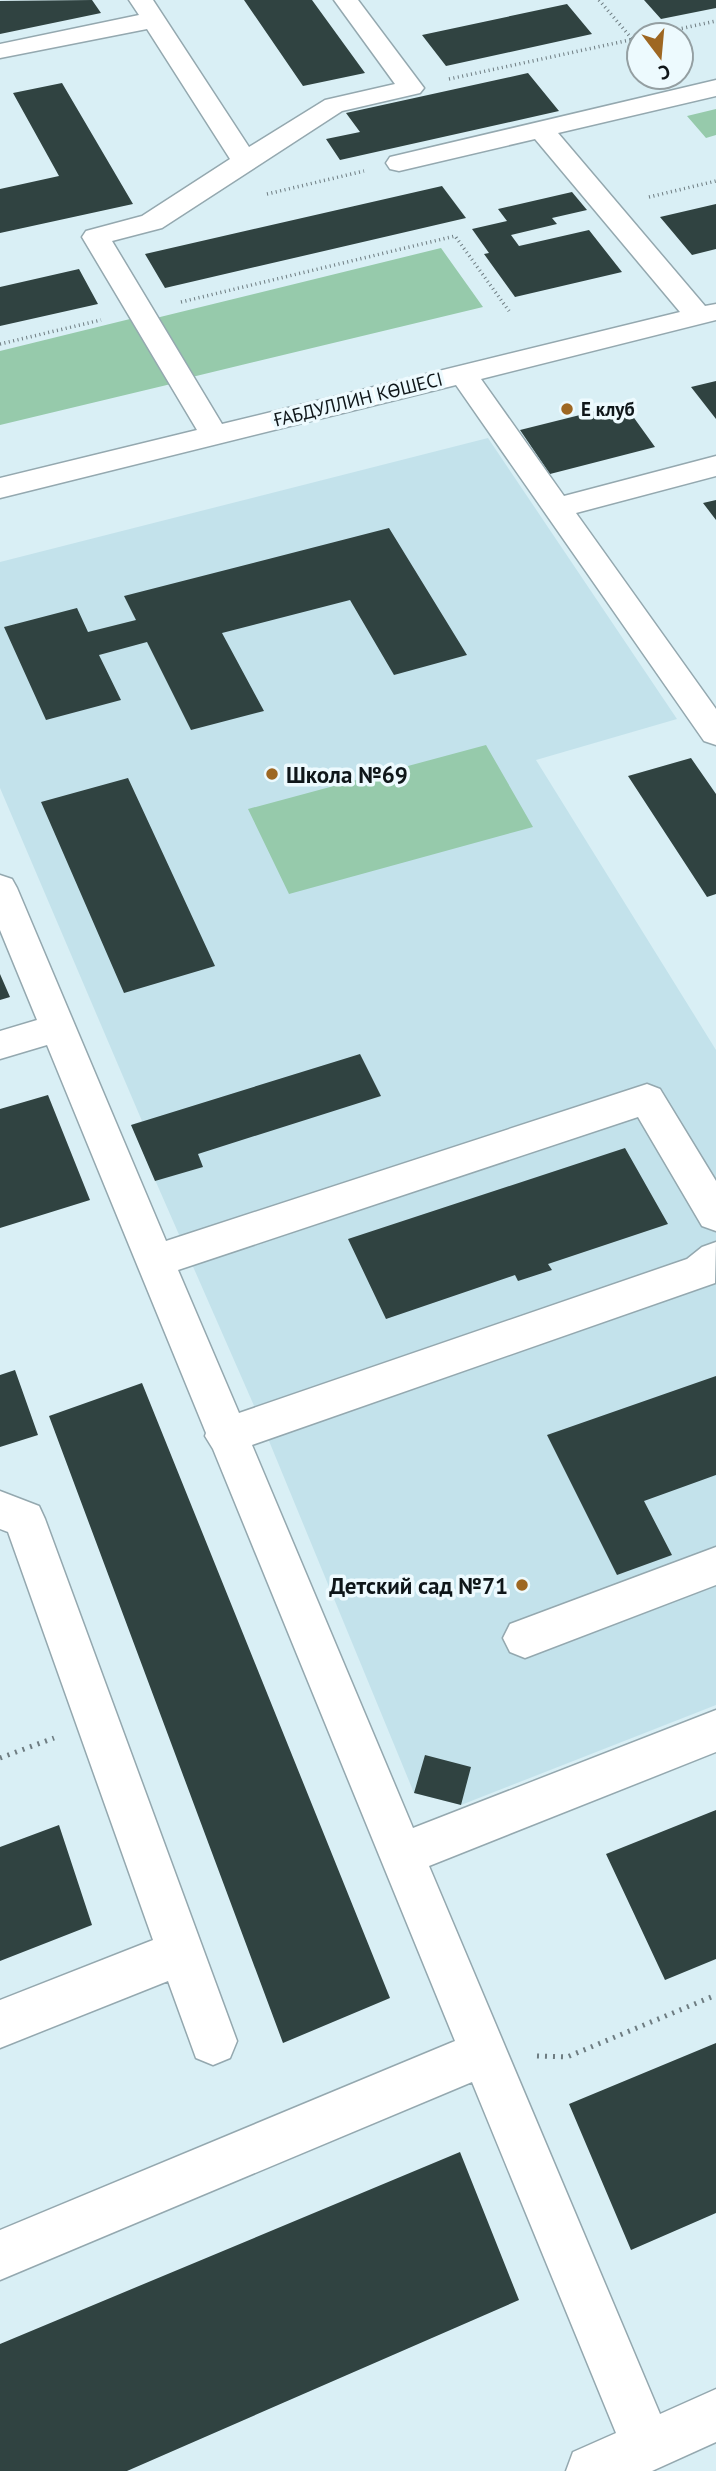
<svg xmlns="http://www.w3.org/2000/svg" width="716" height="2471" viewBox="0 0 716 2471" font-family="'PT Sans',sans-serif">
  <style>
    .built { fill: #c3e2eb }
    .green { fill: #96caab }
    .building { fill: #304341 }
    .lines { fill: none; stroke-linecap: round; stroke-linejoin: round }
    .minor-casing { stroke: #94a8af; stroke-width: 3 }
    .path-far1 { stroke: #6e7c81; stroke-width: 3.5; stroke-dasharray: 1 3.5; stroke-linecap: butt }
    .path { stroke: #6e7c81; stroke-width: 5; stroke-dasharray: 2 6; stroke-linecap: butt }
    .minor { fill: #fff; fill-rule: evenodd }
    .poi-dot { fill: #9e6722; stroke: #edfafe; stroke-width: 2.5 }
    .labels { text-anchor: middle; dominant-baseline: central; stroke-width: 7; stroke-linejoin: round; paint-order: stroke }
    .far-street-label { font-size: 19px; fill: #0f1619; stroke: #edfafe }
    .far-poi-label { font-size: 19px; font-weight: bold; fill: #0f1619; stroke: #edfafe; text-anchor: start }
    .poi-label { font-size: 23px; font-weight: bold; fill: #0f1619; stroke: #edfafe; text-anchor: start }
  </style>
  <rect width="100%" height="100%" fill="#d9eff5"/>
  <path class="built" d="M 488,438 L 677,719 L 536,760 L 716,1050 L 716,1705 L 461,1805 L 414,1793 L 262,1424 L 131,1125 L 142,1121 L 0,788 L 0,562 Z"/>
  <path class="green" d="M 716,109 L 716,135 L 706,138 L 687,116 Z
    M 441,248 L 483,307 L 192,377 L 156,318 Z
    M 130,319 L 171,384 L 0,425 L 0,351 Z
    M 486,745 L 533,827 L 289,894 L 248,809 Z"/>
  <path class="building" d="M 92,0 L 101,13 L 0,34 L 0,1 Z
    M 244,0 L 312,0 L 365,73 L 303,86 Z
    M 644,0 L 716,0 L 716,8 L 661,19 Z
    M 567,4 L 592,34 L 446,66 L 422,35 Z
    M 528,73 L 559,111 L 340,160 L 326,139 L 360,132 L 346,113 Z
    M 62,83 L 133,204 L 0,233 L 0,189 L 59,176 L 13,93 Z
    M 442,186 L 466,218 L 165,288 L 145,254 Z
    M 572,192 L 587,210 L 552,218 L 557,224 L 511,235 L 519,246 L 589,230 L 622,272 L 515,297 L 484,254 L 489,253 L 472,229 L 507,221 L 498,209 Z
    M 716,204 L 716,249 L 692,255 L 660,217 Z
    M 79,269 L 98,304 L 0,326 L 0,287 Z
    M 716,381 L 716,419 L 691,387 Z
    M 624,404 L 655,447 L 550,474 L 520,430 Z
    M 716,500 L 716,520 L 703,503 Z
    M 389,528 L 467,655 L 394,675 L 350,600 L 222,633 L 264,711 L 191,730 L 147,642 L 99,655 L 121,700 L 46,720 L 4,627 L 77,608 L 88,632 L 136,620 L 124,596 Z
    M 691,758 L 716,794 L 716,894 L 707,897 L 628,776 Z
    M 128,778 L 215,966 L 124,993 L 41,802 Z
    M 0,974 L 10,997 L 0,1000 Z
    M 360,1054 L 381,1096 L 198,1154 L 203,1167 L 155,1181 L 131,1125 Z
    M 48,1095 L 90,1200 L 0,1228 L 0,1109 Z
    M 625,1148 L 668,1224 L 548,1264 L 552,1270 L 518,1281 L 515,1275 L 386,1319 L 348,1239 Z
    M 15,1370 L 38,1435 L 0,1447 L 0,1375 Z
    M 716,1376 L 716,1475 L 644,1501 L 672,1555 L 617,1575 L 547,1435 Z
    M 142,1383 L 390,1998 L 283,2043 L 49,1416 Z
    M 425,1755 L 471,1767 L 461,1805 L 414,1793 Z
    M 716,1810 L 716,1959 L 665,1980 L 606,1854 Z
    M 59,1825 L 92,1925 L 0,1961 L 0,1847 Z
    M 716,2043 L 716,2213 L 631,2250 L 569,2104 Z
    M 460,2152 L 519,2300 L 127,2471 L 0,2471 L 0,2344 Z"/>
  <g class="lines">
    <defs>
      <path id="minor" d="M 129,0 L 153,0 L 249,147 L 325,100 L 395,84 L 334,0 L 358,0 L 424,88 L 420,93 L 342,111 L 162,228 L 112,241 L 222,424 L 680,312 L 535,139 L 399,171 L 390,169 L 386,163 L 390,157 L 716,80 L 716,96 L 558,133 L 705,306 L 716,304 L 716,320 L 481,379 L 564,496 L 716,456 L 716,476 L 576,513 L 716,709 L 716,745 L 704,741 L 456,385 L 0,498 L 0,478 L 197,430 L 82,237 L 86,231 L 142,216 L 230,159 L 147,29 L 0,58 L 0,44 L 139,15 Z
        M 0,875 L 12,879 L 17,888 L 166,1241 L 647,1084 L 660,1089 L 716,1181 L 716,1231 L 702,1226 L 638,1117 L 178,1270 L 239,1413 L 687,1259 L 702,1247 L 716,1242 L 715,1283 L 252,1445 L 413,1828 L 716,1710 L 716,1752 L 429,1866 L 660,2414 L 716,2389 L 716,2442 L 652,2471 L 566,2471 L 573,2452 L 616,2433 L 472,2082 L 0,2280 L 0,2230 L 455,2041 L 213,1449 L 205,1436 L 206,1433 L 47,1045 L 0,1059 L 0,1031 L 37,1020 L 0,930 Z
        M 0,1491 L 39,1506 L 45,1519 L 237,2041 L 230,2058 L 213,2065 L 196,2058 L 168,1981 L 0,2048 L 0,2000 L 153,1940 L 8,1532 L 0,1529 Z
        M 716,1547 L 716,1585 L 525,1658 L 510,1652 L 503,1638 L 510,1624 Z"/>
    </defs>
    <use href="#minor" class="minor-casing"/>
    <path class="path-far1" d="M 599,0 L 639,47
      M 651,35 L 716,21
      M 449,79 L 639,38
      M 267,194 L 364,171
      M 649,197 L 716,181
      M 181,302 L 455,236 L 509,311
      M 0,344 L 101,320"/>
    <path class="path" d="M 0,1758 L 54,1738
      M 537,2056 L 567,2057 L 716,1995"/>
    <use href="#minor" class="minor"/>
  </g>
  <g class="poi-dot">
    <circle cx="567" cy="409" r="7"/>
    <circle cx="272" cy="774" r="7"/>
    <circle cx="522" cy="1585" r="7"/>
  </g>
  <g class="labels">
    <g class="far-street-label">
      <text transform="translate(358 399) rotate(-14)">ҒАБДУЛЛИН КӨШЕСІ</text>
    </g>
    <g class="far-poi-label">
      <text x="581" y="409">Е клуб</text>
    </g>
    <g class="poi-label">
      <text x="286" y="774">Школа №69</text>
      <text x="508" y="1585" text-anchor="end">Детский сад №71</text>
    </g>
  </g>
  <g transform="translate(660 56) rotate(164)"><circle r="33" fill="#edfafe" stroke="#949fa2" stroke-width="2"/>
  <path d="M0-5L12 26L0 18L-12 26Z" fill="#9e6722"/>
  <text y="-10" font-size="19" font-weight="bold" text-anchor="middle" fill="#0f1619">С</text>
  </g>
</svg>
